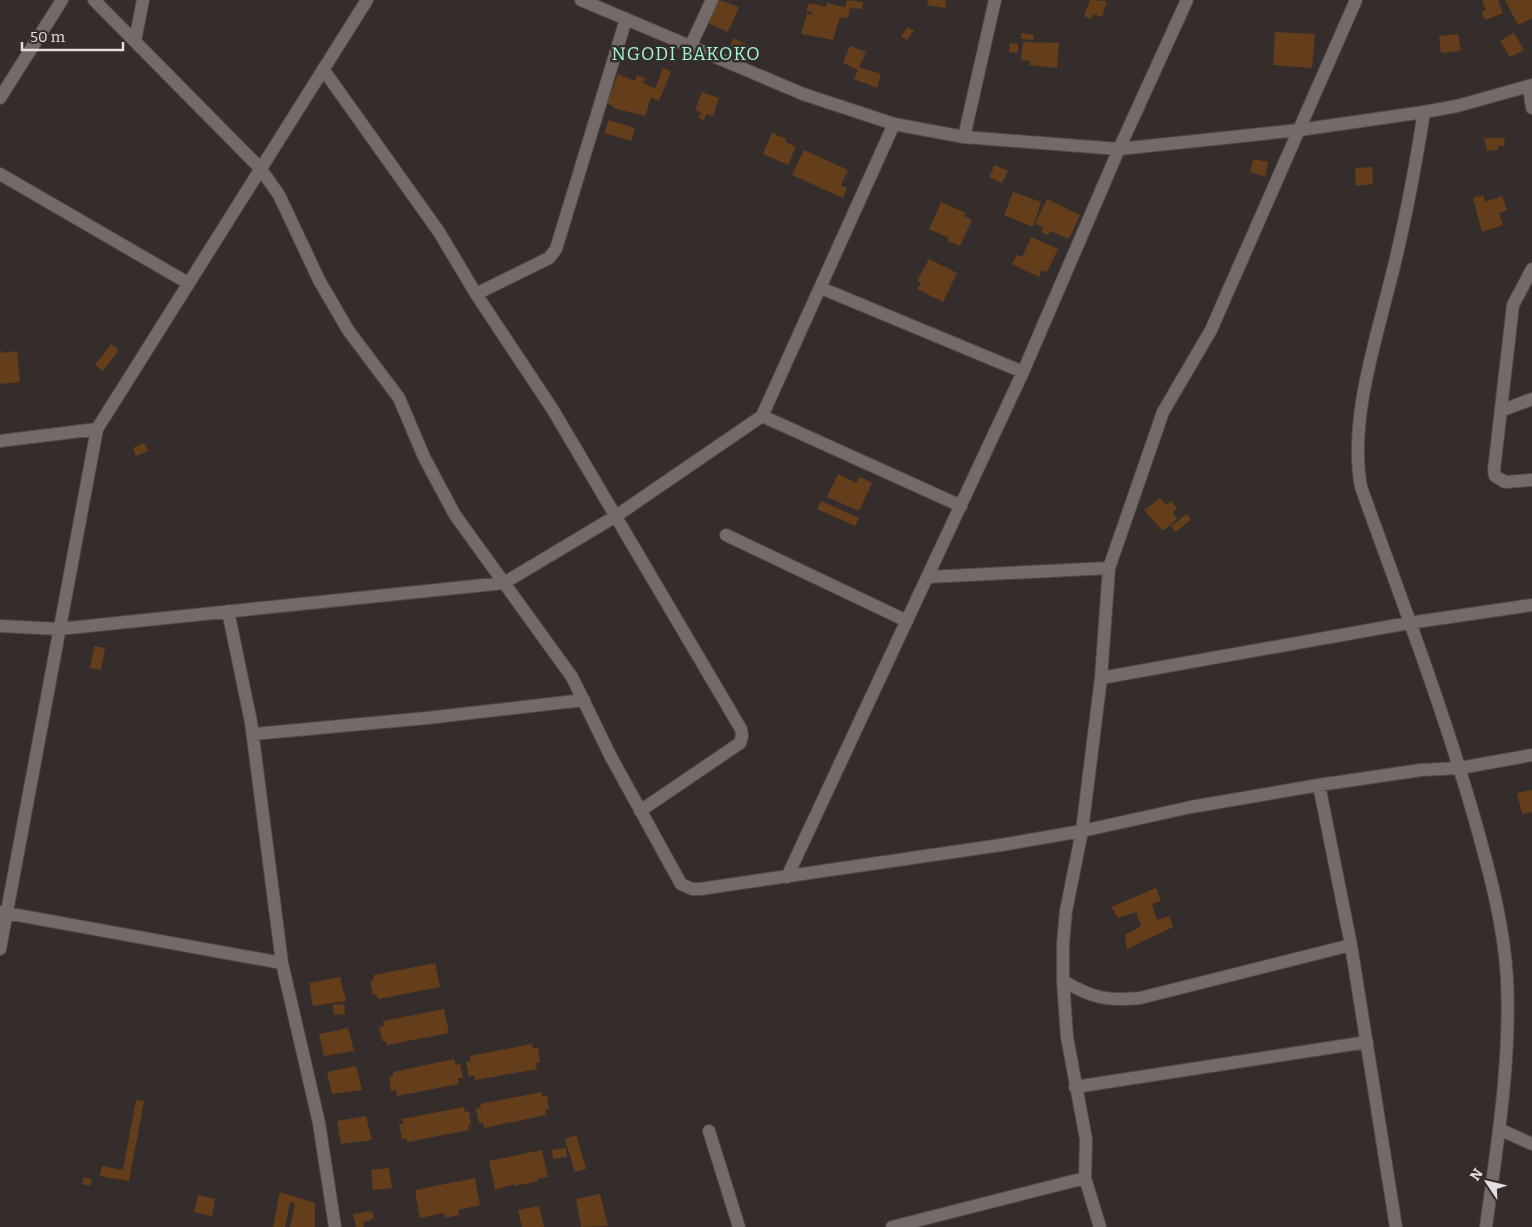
<svg xmlns="http://www.w3.org/2000/svg" width="1532" height="1227" viewBox="0 0 1532 1227" font-family="Bitter,serif">
  <style>
    .building { fill: #643e1b }
    .lines { fill: none; stroke-linecap: round; stroke-linejoin: round }
    .street-casing { stroke: #504a49; stroke-width: 14 }
    .secondary-casing { stroke: #504a49; stroke-width: 14 }
    .street { stroke: #746b69; stroke-width: 12 }
    .secondary { stroke: #746b69; stroke-width: 12 }
    .labels { text-anchor: middle; dominant-baseline: central; stroke-width: 5; stroke-linejoin: round; paint-order: stroke }
    .quarter-label { font-size: 18px; letter-spacing: 1px; fill: #9ff6cf; stroke: #352d2b }
  </style>
  <rect width="100%" height="100%" fill="#352d2b"/>
  <path class="building" d="M 719,0 L 739,7 L 728,32 L 708,23 Z
    M 847,0 L 863,2 L 862,9 L 850,8 L 848,18 L 840,17 L 833,40 L 801,34 L 807,14 L 812,15 L 812,12 L 806,11 L 809,3 L 826,7 L 827,3 L 845,7 Z
    M 928,0 L 946,0 L 945,8 L 927,5 Z
    M 1090,0 L 1107,1 L 1102,17 L 1094,14 L 1091,19 L 1084,16 Z
    M 1482,0 L 1498,0 L 1503,13 L 1485,20 L 1481,12 L 1486,10 Z
    M 1505,0 L 1532,0 L 1532,18 L 1518,25 Z
    M 908,27 L 914,31 L 907,40 L 901,36 Z
    M 1275,32 L 1315,34 L 1312,68 L 1273,65 Z
    M 1021,33 L 1034,35 L 1033,40 L 1021,39 Z
    M 1514,33 L 1524,50 L 1510,57 L 1500,41 Z
    M 1458,34 L 1461,51 L 1441,53 L 1439,36 Z
    M 734,38 L 752,48 L 748,56 L 730,45 Z
    M 1023,42 L 1059,43 L 1057,68 L 1029,65 L 1030,61 L 1021,60 Z
    M 1010,43 L 1018,44 L 1018,53 L 1009,52 Z
    M 850,46 L 866,52 L 859,67 L 881,74 L 877,88 L 854,79 L 858,70 L 843,63 Z
    M 663,68 L 671,71 L 659,101 L 651,98 L 645,116 L 613,108 L 613,106 L 607,104 L 618,74 L 635,81 L 637,75 L 645,78 L 643,83 L 655,89 Z
    M 702,92 L 719,98 L 713,116 L 706,114 L 704,120 L 698,118 L 701,112 L 695,110 Z
    M 609,120 L 635,128 L 631,141 L 604,133 Z
    M 772,133 L 786,139 L 785,142 L 796,147 L 788,165 L 763,154 Z
    M 1484,138 L 1504,138 L 1505,146 L 1498,146 L 1498,150 L 1487,151 Z
    M 804,150 L 848,170 L 841,185 L 847,188 L 843,198 L 792,175 Z
    M 1253,159 L 1268,162 L 1265,177 L 1250,172 Z
    M 995,165 L 1008,171 L 1002,183 L 989,177 Z
    M 1372,167 L 1373,184 L 1356,186 L 1355,168 Z
    M 1013,192 L 1041,202 L 1033,227 L 1004,215 Z
    M 1483,195 L 1485,202 L 1502,196 L 1507,210 L 1499,213 L 1503,225 L 1482,232 L 1473,198 Z
    M 1047,199 L 1080,215 L 1069,239 L 1050,231 L 1048,235 L 1041,232 L 1043,227 L 1035,224 Z
    M 941,202 L 966,213 L 964,216 L 972,220 L 960,246 L 947,241 L 949,238 L 929,229 Z
    M 1031,237 L 1058,249 L 1047,272 L 1042,270 L 1039,277 L 1012,264 L 1017,255 L 1022,257 Z
    M 929,259 L 957,273 L 943,302 L 917,289 L 921,283 L 917,281 Z
    M 111,344 L 119,350 L 103,371 L 95,365 Z
    M 0,350 L 3,353 L 17,351 L 20,382 L 0,384 Z
    M 144,443 L 148,451 L 136,456 L 133,448 Z
    M 838,474 L 856,483 L 860,477 L 872,483 L 859,511 L 827,497 Z
    M 1160,498 L 1166,505 L 1171,501 L 1177,509 L 1173,512 L 1177,519 L 1163,531 L 1144,510 Z
    M 821,501 L 859,518 L 855,526 L 817,509 Z
    M 1187,514 L 1191,520 L 1175,532 L 1171,526 Z
    M 94,646 L 105,648 L 101,670 L 90,668 Z
    M 1532,790 L 1532,812 L 1522,814 L 1517,793 Z
    M 1156,888 L 1161,901 L 1152,904 L 1157,920 L 1169,916 L 1173,927 L 1127,949 L 1125,935 L 1141,926 L 1136,912 L 1118,918 L 1111,907 Z
    M 435,963 L 440,987 L 378,999 L 377,995 L 373,995 L 370,982 L 373,981 L 374,975 Z
    M 340,977 L 346,1001 L 313,1006 L 309,983 Z
    M 344,1004 L 345,1014 L 334,1015 L 333,1005 Z
    M 444,1009 L 449,1033 L 387,1045 L 386,1041 L 382,1041 L 379,1027 L 384,1026 L 383,1021 Z
    M 348,1028 L 354,1051 L 324,1056 L 319,1034 Z
    M 532,1044 L 533,1049 L 538,1048 L 540,1062 L 536,1063 L 537,1069 L 475,1080 L 474,1075 L 469,1077 L 466,1062 L 471,1061 L 470,1056 Z
    M 454,1059 L 456,1065 L 460,1064 L 463,1078 L 458,1078 L 459,1084 L 397,1096 L 396,1090 L 391,1091 L 389,1077 L 393,1076 L 393,1072 Z
    M 356,1066 L 362,1090 L 332,1094 L 327,1072 Z
    M 542,1092 L 542,1096 L 547,1095 L 549,1109 L 545,1110 L 546,1115 L 484,1128 L 483,1123 L 479,1123 L 476,1109 L 481,1108 L 480,1104 Z
    M 136,1100 L 144,1101 L 129,1181 L 100,1176 L 102,1166 L 123,1170 Z
    M 464,1107 L 465,1112 L 469,1111 L 471,1125 L 468,1125 L 469,1130 L 407,1142 L 406,1138 L 402,1139 L 399,1124 L 403,1124 L 402,1119 Z
    M 366,1116 L 372,1140 L 341,1144 L 337,1121 Z
    M 576,1135 L 586,1169 L 575,1172 L 565,1139 Z
    M 566,1148 L 567,1157 L 553,1159 L 552,1150 Z
    M 542,1150 L 548,1177 L 537,1179 L 538,1181 L 514,1186 L 514,1184 L 495,1190 L 489,1161 Z
    M 389,1168 L 392,1188 L 373,1190 L 371,1170 Z
    M 84,1177 L 92,1179 L 90,1186 L 82,1184 Z
    M 475,1178 L 480,1205 L 458,1210 L 459,1215 L 445,1218 L 444,1213 L 420,1218 L 415,1190 Z
    M 280,1192 L 315,1203 L 315,1227 L 290,1227 L 295,1203 L 290,1202 L 285,1227 L 273,1227 Z
    M 600,1194 L 608,1226 L 581,1227 L 576,1199 Z
    M 198,1195 L 215,1199 L 212,1216 L 194,1212 Z
    M 539,1206 L 544,1227 L 522,1227 L 518,1210 Z
    M 372,1211 L 374,1218 L 363,1223 L 364,1227 L 356,1227 L 353,1214 Z"/>
  <g class="lines">
    <defs>
      <path id="street" d="M 94,0 L 260,168 L 279,195 L 319,280 L 348,330 L 399,398 L 424,457 L 455,515 L 572,677 L 611,757 L 681,884 L 692,889 L 700,889 L 1001,845 L 1082,831 L 1191,807 L 1319,785 L 1421,770 L 1460,768 L 1532,755
        M 135,41 L 143,0
        M 690,47 L 712,0
        M 323,69 L 439,232 L 476,294 L 553,410 L 741,729 L 742,736 L 740,743 L 640,811
        M 1529,86 L 1532,108
        M 0,98 L 62,0
        M 1424,112 C 1416,163 1407,212 1395,262 C 1379,331 1348,417 1361,487 C 1400,596 1442,705 1474,817 C 1489,870 1504,924 1507,979 C 1511,1062 1497,1145 1486,1227
        M 964,137 L 995,0
        M 0,174 L 188,283
        M 1532,269 L 1513,305 L 1494,470 L 1495,476 L 1505,482 L 1532,480
        M 821,288 L 1023,372
        M 476,294 L 549,258 L 556,249 L 626,19
        M 1503,410 L 1532,399
        M 762,416 L 894,124
        M 0,441 L 97,429
        M 726,535 L 907,621
        M 928,577 L 1109,568
        M 228,611 L 251,722 L 282,963 L 319,1123 L 335,1227
        M 0,626 L 59,629 L 504,583 L 616,516 L 762,416 L 961,506
        M 1101,678 L 1409,623 L 1532,605
        M 253,734 L 427,718 L 584,700
        M 1319,785 L 1351,945 L 1396,1227
        M 787,877 L 1023,372 L 1119,149 L 1187,0
        M 0,912 L 282,963
        M 0,949 L 97,429 L 367,0
        M 1063,981 C 1093,998 1105,1001 1140,998 L 1351,945
        M 1075,1087 L 1367,1042
        M 1499,1129 L 1532,1144
        M 709,1131 L 739,1227
        M 892,1227 L 1085,1178
        M 1100,1227 L 1085,1178 L 1086,1139 L 1067,1037 L 1063,981 L 1063,944 L 1066,911 L 1082,831 L 1101,678 L 1109,568 L 1163,412 L 1211,330 L 1356,0"/>
      <path id="secondary" d="M 581,0 L 803,94 L 894,124 L 964,137 L 1119,149 L 1299,130 L 1424,112 L 1457,106 L 1532,85"/>
    </defs>
    <use href="#street" class="street-casing"/>
    <use href="#secondary" class="secondary-casing"/>
    <use href="#street" class="street"/>
    <use href="#secondary" class="secondary"/>
  </g>
  <g class="labels">
    <g class="quarter-label">
      <text x="686" y="54">NGODI BAKOKO</text>
    </g>
  </g>
  <g transform="translate(1487 1182) rotate(305)" stroke="#352d2b" stroke-width="4" paint-order="stroke">
  <path d="M0-4L9 19L0 12L-9 19Z" fill="#e4dfde"/>
  <text y="-8" font-size="14" font-weight="bold" text-anchor="middle" fill="#e4dfde">N</text>
  </g>
  <path d="M22 42v8h101v-8" fill="none" stroke="#e4dfde" stroke-width="2.5"/>
  <text x="30" y="42" font-size="15" fill="#e4dfde" stroke="#352d2b" stroke-width="4" paint-order="stroke">50 m</text>
</svg>
